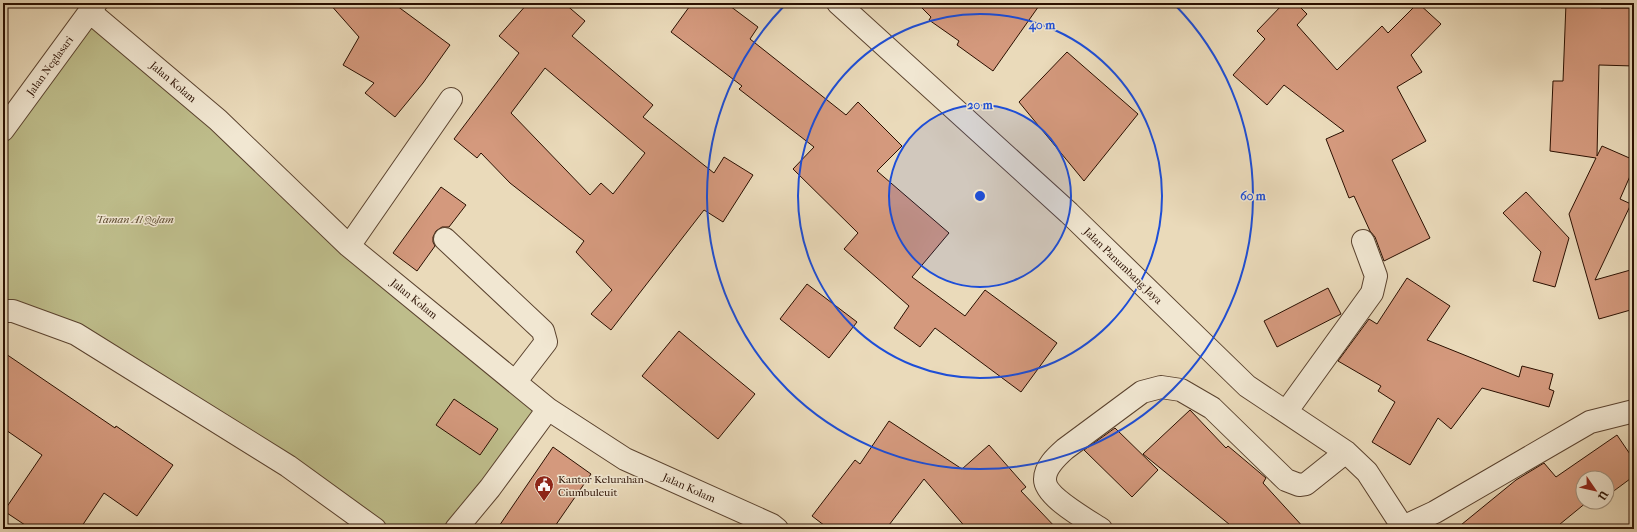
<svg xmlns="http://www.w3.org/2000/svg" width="1637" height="532" viewBox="0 0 1637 532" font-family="'IM FELL French Canon',serif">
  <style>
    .green { fill: #bebd8b; stroke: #746646 }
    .building { fill: #d4997d; stroke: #2a0f00; fill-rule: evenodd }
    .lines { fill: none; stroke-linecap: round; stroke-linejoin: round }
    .minor-casing { stroke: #5a422e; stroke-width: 24 }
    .minor { stroke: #f1e7d2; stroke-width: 22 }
    .ring { fill: none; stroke: #1d4ed8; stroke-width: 2 }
    .labels { text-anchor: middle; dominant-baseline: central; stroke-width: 3; stroke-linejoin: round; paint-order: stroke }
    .street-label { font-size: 11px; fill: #2a0f00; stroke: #f1e7d2 }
    .park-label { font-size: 11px; font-style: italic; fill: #5e4c31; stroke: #f1e7d2 }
    .poi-label { font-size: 11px; fill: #2a0f00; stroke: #f1e7d2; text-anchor: start }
    .centre { fill: #1d4ed8; stroke: #f1e7d2; stroke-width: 2 }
    .ring-label { font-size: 12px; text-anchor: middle; font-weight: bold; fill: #1d4ed8; stroke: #f1e7d2; stroke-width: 3; stroke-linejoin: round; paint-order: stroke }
  </style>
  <rect width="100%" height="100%" fill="#eadaba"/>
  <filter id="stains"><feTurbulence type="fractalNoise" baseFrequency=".005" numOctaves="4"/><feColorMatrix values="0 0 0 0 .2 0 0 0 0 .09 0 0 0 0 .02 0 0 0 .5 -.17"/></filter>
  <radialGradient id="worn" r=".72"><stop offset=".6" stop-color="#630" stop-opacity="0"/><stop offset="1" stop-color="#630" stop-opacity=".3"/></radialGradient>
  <path class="green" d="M 90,12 L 548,409 L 458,529 L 375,529 L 76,334 L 3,311 L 3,130 Z"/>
  <path class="building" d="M 329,3 L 393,3 L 450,45 L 423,83 L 395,117 L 365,93 L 374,83 L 343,65 L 359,37 Z
    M 528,3 L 564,3 L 585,21 L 572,36 L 653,105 L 643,117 L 714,173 L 724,157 L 753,175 L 723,222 L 704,210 L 611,330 L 591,314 L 612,290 L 576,252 L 584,241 L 510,183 L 481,153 L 477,158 L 454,139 L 519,53 L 499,36 ZM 545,68 L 645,153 L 613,194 L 601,183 L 590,195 L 511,113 Z
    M 692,3 L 726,3 L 758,27 L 750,39 L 846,115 L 858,102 L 902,146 L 877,171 L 949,233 L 912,277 L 965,316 L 985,290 L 1057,343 L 1021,392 L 935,328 L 920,347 L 894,328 L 909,306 L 844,249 L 858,233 L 793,169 L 814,147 L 739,89 L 742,86 L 671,32 Z
    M 917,3 L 1041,3 L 993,71 L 957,45 L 959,41 L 929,20 L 931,17 Z
    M 1284,3 L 1296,3 L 1307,14 L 1297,25 L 1337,70 L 1382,26 L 1388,33 L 1418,3 L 1441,24 L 1411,55 L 1422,72 L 1397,87 L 1426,141 L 1392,160 L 1430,238 L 1384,261 L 1375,237 L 1370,231 L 1354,196 L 1349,198 L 1326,139 L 1344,131 L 1284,85 L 1267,105 L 1233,75 L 1265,39 L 1257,31 Z
    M 1566,3 L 1601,3 L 1601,8 L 1634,8 L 1634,66 L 1599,65 L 1597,156 L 1602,146 L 1634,160 L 1634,167 L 1620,199 L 1631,204 L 1595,280 L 1634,269 L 1634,309 L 1599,319 L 1569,214 L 1596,158 L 1550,151 L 1553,81 L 1563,81 Z
    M 1067,52 L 1138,114 L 1084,181 L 1019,102 Z
    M 441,187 L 466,205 L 449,227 L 442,227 L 436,231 L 433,237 L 433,242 L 435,246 L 417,271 L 393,253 Z
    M 1526,192 L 1569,238 L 1555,287 L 1533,281 L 1541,252 L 1503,213 Z
    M 1407,278 L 1450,306 L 1427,340 L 1519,377 L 1522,366 L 1553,374 L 1549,389 L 1554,391 L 1549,407 L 1482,388 L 1451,429 L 1438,418 L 1410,465 L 1372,442 L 1395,402 L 1378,391 L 1381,386 L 1338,361 L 1369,319 L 1377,324 Z
    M 807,284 L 857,322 L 829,358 L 780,319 Z
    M 1328,288 L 1341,314 L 1277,347 L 1264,321 Z
    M 679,331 L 755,394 L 718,439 L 642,376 Z
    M 3,352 L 115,428 L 116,426 L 173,465 L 137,516 L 104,493 L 80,529 L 31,529 L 4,511 L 42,455 L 3,428 Z
    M 454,399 L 498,429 L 480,455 L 436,425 Z
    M 1190,410 L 1226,448 L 1228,446 L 1266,478 L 1263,483 L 1305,529 L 1235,529 L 1143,454 Z
    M 889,421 L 962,469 L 989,445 L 1026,487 L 1021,491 L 1057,529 L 967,529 L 924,479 L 886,529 L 829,529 L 812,516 L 855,460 L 860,464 Z
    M 1115,428 L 1158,470 L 1132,497 L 1084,450 Z
    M 1617,435 L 1634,460 L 1634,476 L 1607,496 L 1607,478 L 1583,478 L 1583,502 L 1587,502 L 1554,529 L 1456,529 L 1516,480 L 1544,463 L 1556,477 Z
    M 553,447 L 591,474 L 553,529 L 497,529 Z"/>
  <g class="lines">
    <defs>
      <path id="minor" d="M 838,3 L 1069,213 L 1247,386 L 1346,452 L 1367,472 L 1404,529
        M 90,12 L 218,120 L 349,246 L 548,409 L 625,459 L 772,525 L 777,529
        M 3,130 L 96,3
        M 445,239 L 543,331 L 546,342 L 516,381
        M 349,246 L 451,99
        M 3,311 L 13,311 L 76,334 L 288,466 L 375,529
        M 1286,412 L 1372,293 L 1376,276 L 1363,241
        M 1403,527 L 1435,512 L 1590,422 L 1634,411
        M 456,529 L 490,488 L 548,409
        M 1101,529 C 1087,520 1044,496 1045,479 C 1045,467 1056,457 1065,449 L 1142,392 L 1161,387 L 1181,390 L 1212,408 L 1286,480 L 1299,485 L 1306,484 L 1346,452"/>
    </defs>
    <use href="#minor" class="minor-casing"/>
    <use href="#minor" class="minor"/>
  </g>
  <circle cx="980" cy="196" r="91" fill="#1d4ed8" fill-opacity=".12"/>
  <g class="ring">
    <circle cx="980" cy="196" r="91"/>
    <circle cx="980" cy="196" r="182"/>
    <path d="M1175 5A273 273 0 1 1 785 5"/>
  </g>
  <defs>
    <symbol id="civic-pin" viewBox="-11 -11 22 30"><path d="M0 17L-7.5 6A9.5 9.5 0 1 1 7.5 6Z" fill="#8f2418" stroke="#f1e7d2"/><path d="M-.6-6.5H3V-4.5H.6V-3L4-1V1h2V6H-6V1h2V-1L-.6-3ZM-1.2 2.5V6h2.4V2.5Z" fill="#fff"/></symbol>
  </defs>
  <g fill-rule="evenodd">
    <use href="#civic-pin" x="533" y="474" width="22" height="30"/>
  </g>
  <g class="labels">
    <g class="street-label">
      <text transform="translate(50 66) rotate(-54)">Jalan Neglasari</text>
      <text transform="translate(173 82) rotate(40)">Jalan Kolam</text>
      <text transform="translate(1123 266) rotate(44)">Jalan Panumbang Jaya</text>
      <text transform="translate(414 299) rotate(39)">Jalan Kolam</text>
      <text transform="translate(689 488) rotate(24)">Jalan Kolam</text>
    </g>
    <g class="park-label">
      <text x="135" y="219">Taman Al Qolam</text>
    </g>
    <g class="poi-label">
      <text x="558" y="479">Kantor Kelurahan<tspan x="558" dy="13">Ciumbuleuit</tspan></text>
    </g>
  </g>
  <circle cx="980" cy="196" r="6" class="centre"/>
  <g class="ring-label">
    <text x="1042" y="29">40 m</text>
    <text x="980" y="109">20 m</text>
    <text x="1253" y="200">60 m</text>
  </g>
  <rect width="1637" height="532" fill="none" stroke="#eadaba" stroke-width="16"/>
  <rect x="4" y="4" width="1629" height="524" fill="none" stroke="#2a0f00" stroke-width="2"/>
  <rect x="8" y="8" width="1621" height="516" fill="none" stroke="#2a0f00"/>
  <g transform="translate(1595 490) rotate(124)"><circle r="19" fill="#f1e7d2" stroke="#a1917e"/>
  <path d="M0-3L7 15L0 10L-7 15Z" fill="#8f2418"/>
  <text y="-6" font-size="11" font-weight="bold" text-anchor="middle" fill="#2a0f00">U</text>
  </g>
  <rect width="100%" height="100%" filter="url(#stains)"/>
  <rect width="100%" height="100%" fill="url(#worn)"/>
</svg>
